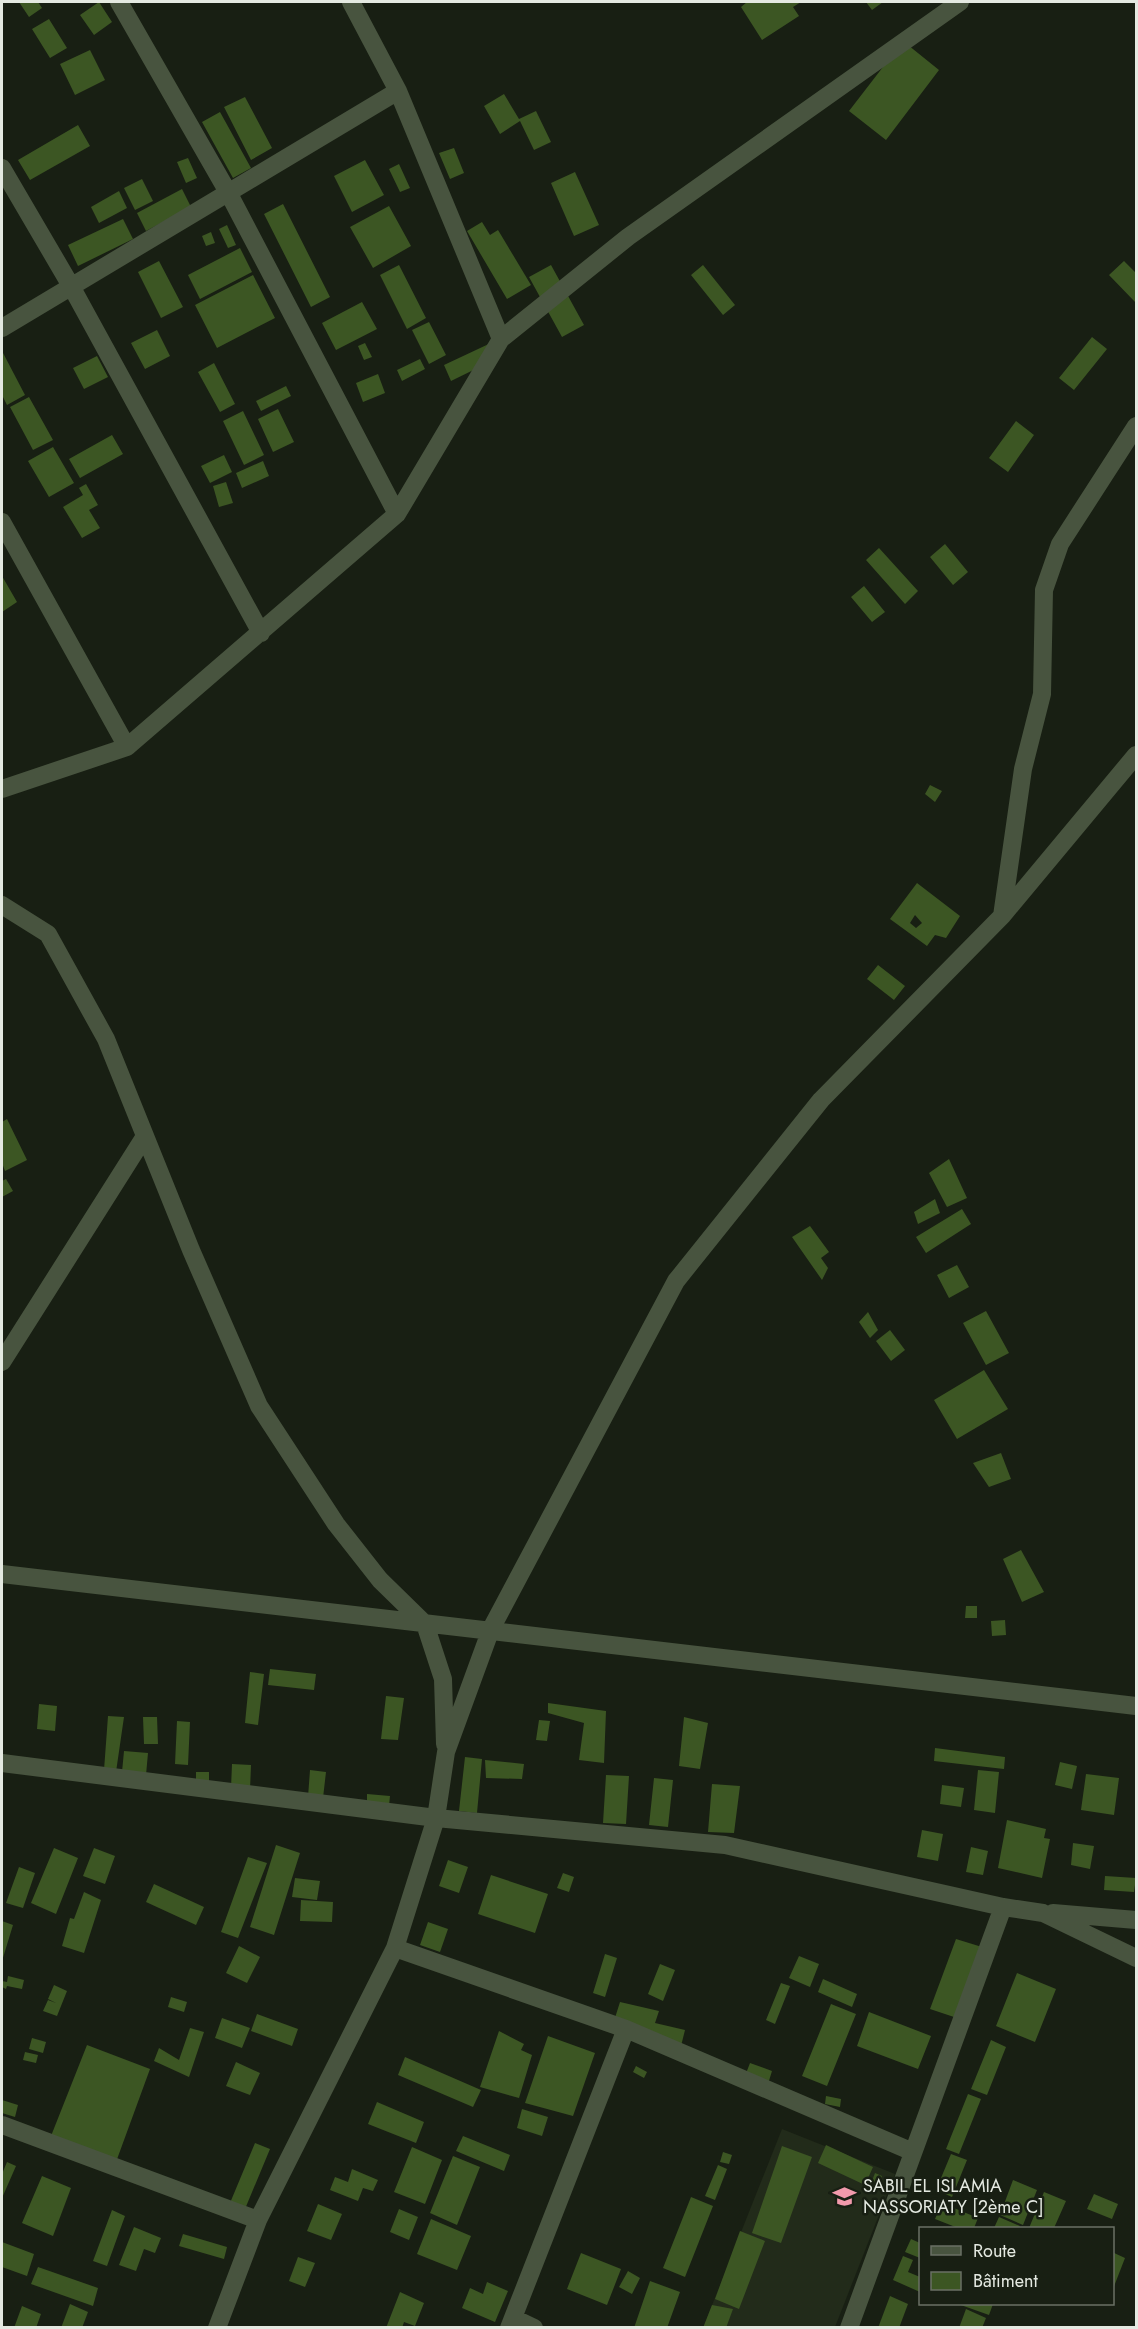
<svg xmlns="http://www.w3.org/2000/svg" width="1138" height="2329" viewBox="0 0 1138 2329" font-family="Jost,sans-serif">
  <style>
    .built { fill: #222b1a }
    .building { fill: #3c5623; fill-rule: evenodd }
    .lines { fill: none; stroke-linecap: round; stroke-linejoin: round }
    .minor { stroke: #48543f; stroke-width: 18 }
    .labels { text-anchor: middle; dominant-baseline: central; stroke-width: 5; stroke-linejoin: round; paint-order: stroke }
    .poi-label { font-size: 18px; fill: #e4e9e1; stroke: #181f13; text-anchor: start }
  </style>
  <rect width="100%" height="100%" fill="#181f13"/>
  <path class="built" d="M 782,2129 L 895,2174 L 835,2327 L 703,2328 Z"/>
  <path class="building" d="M 19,2 L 38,2 L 42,8 L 29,17 Z
    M 99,2 L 112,22 L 94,35 L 80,15 Z
    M 747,2 L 801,2 L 793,7 L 799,16 L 762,40 L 741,7 Z
    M 866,2 L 883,2 L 872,10 Z
    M 49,19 L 67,48 L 50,58 L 32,29 Z
    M 903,41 L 939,70 L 886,140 L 849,111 Z
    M 90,50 L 105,80 L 75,95 L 60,64 Z
    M 504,94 L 519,119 L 536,111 L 551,142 L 534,150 L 520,121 L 500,134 L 484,106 Z
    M 245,97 L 272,148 L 251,160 L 224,107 Z
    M 220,112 L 251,168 L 233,178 L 202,122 Z
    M 78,125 L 90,146 L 30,180 L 18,160 Z
    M 454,148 L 464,173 L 450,179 L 439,153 Z
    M 188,158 L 197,178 L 186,183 L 177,162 Z
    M 365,160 L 384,195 L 352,212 L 334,176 Z
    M 399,164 L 410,188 L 400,192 L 389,169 Z
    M 575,172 L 599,225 L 574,236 L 551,183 Z
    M 142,179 L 153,201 L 135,210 L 124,188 Z
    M 182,189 L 191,207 L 146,231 L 137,213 Z
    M 119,191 L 127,208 L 99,223 L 91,207 Z
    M 283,204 L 330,297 L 311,307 L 264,214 Z
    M 389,206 L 411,246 L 373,268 L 350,227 Z
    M 123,219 L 133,239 L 78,266 L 68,245 Z
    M 482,222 L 490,235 L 498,230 L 531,285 L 507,299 L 467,231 Z
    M 227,225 L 236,245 L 228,248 L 219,229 Z
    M 211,232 L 215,243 L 206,246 L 202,236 Z
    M 240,248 L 252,272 L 200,299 L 188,275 Z
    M 159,261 L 183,307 L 161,318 L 138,272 Z
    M 1124,261 L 1136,273 L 1136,303 L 1109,275 Z
    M 399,265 L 426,318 L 407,329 L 380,275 Z
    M 551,265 L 584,325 L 562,337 L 529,277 Z
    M 703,265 L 735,305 L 723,315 L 691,275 Z
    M 253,275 L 275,318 L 217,348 L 195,305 Z
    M 362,302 L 377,329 L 336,350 L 322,323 Z
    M 429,322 L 446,355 L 429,364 L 412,330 Z
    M 157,330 L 170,356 L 145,369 L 131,343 Z
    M 1092,337 L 1107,349 L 1074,390 L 1059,378 Z
    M 493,342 L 500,357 L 451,381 L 444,365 Z
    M 365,343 L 372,357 L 364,360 L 358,346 Z
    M 2,351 L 25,395 L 7,405 L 2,395 Z
    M 97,356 L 108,377 L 84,389 L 73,368 Z
    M 420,359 L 425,369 L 402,381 L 397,370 Z
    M 214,363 L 235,404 L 220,412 L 198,372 Z
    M 378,374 L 385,393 L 363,402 L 356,383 Z
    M 286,386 L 291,396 L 261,411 L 256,401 Z
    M 29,397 L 53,440 L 33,450 L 10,407 Z
    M 278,409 L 294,442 L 273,452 L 258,419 Z
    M 243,411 L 264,455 L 244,465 L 223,421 Z
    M 1016,421 L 1034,435 L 1008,472 L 989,458 Z
    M 112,435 L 123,454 L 80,478 L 69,459 Z
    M 53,447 L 74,483 L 49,497 L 28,461 Z
    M 224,455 L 232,472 L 210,483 L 201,466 Z
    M 263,461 L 269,476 L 242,488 L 236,473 Z
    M 226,482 L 233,503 L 219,507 L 213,486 Z
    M 86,484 L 98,505 L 89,510 L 100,528 L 82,538 L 63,507 L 83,495 L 79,488 Z
    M 945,544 L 968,572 L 953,585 L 930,557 Z
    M 879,548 L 918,591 L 905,604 L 866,560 Z
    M 2,576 L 17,602 L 2,612 Z
    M 864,586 L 885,612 L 872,622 L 851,597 Z
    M 930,785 L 942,791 L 935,802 L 925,794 Z
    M 917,883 L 960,916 L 946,938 L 935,935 L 927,946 L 890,919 ZM 915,915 L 922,923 L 916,928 L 910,923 Z
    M 878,965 L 905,986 L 894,1000 L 867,979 Z
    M 7,1119 L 27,1160 L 5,1171 L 2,1163 L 2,1122 Z
    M 949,1159 L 967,1198 L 947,1207 L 929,1173 Z
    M 6,1179 L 13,1191 L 2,1197 L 2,1181 Z
    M 935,1199 L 940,1213 L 918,1224 L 914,1212 Z
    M 962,1209 L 971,1224 L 926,1253 L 916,1237 Z
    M 810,1226 L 829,1252 L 821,1258 L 828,1268 L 822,1280 L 792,1237 Z
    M 957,1265 L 969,1287 L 949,1298 L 937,1275 Z
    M 986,1311 L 1009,1353 L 986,1365 L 963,1323 Z
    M 868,1312 L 878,1330 L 870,1338 L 859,1322 Z
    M 890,1330 L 905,1350 L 891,1361 L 876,1341 Z
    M 984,1370 L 1008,1409 L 957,1439 L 934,1400 Z
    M 1001,1453 L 1011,1479 L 989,1487 L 973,1463 Z
    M 1021,1550 L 1044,1592 L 1022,1602 L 1003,1559 Z
    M 966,1606 L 977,1606 L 977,1618 L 965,1618 Z
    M 1005,1620 L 1006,1635 L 992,1636 L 991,1621 Z
    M 270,1669 L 316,1674 L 314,1690 L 268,1685 Z
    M 250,1672 L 264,1674 L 258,1725 L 245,1723 Z
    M 386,1696 L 404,1698 L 398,1740 L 381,1739 Z
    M 548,1703 L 606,1711 L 604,1763 L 579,1760 L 584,1723 L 548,1713 Z
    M 39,1704 L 57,1706 L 55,1731 L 37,1729 Z
    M 108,1716 L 124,1717 L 116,1772 L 104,1770 Z
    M 143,1717 L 157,1717 L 158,1744 L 144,1744 Z
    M 684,1717 L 708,1723 L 700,1769 L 679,1766 Z
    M 539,1720 L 550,1721 L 547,1741 L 536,1740 Z
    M 177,1721 L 190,1722 L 188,1765 L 175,1764 Z
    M 935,1748 L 1005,1757 L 1004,1769 L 934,1761 Z
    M 124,1751 L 148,1753 L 146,1775 L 122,1772 Z
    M 465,1757 L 482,1759 L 477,1813 L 459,1811 Z
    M 485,1760 L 524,1764 L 522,1779 L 486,1778 Z
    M 1060,1762 L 1077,1766 L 1072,1789 L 1055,1785 Z
    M 232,1764 L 251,1765 L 250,1790 L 231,1788 Z
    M 310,1770 L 326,1772 L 323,1798 L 308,1797 Z
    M 978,1770 L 999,1772 L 995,1813 L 974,1810 Z
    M 196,1772 L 209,1772 L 209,1785 L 196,1784 Z
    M 1086,1774 L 1119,1778 L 1114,1815 L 1081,1810 Z
    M 606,1775 L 629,1776 L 626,1824 L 603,1823 Z
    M 654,1778 L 673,1780 L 668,1827 L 649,1825 Z
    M 712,1784 L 740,1786 L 734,1833 L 708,1832 Z
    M 942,1785 L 964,1788 L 961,1807 L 940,1804 Z
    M 367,1794 L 390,1796 L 389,1806 L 367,1804 Z
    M 1007,1820 L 1046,1829 L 1044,1838 L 1050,1839 L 1042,1878 L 998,1868 Z
    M 922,1830 L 943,1834 L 938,1861 L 917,1857 Z
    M 1073,1843 L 1094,1846 L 1090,1869 L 1071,1865 Z
    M 276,1845 L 300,1853 L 274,1935 L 250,1927 Z
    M 971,1847 L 988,1851 L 983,1875 L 966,1872 Z
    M 54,1848 L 78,1858 L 56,1914 L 31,1903 Z
    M 94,1848 L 115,1856 L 105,1884 L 83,1876 Z
    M 248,1857 L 267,1863 L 238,1938 L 221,1932 Z
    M 448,1860 L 468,1867 L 459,1893 L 439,1886 Z
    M 19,1867 L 35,1873 L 23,1908 L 6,1903 Z
    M 563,1873 L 574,1877 L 569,1892 L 557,1888 Z
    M 491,1875 L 548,1894 L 535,1933 L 478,1914 Z
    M 1105,1876 L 1136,1878 L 1134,1892 L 1104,1890 Z
    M 295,1878 L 320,1881 L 317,1900 L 292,1897 Z
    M 154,1884 L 204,1907 L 196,1925 L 146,1902 Z
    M 84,1892 L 101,1900 L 84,1953 L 62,1946 L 70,1918 L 74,1919 Z
    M 301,1900 L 333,1902 L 332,1922 L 300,1921 Z
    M 2,1921 L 13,1925 L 2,1961 Z
    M 428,1922 L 448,1929 L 440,1952 L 420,1945 Z
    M 956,1939 L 982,1947 L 954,2017 L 930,2009 Z
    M 239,1946 L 260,1957 L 247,1983 L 226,1973 Z
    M 605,1954 L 617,1958 L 605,1997 L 593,1993 Z
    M 799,1956 L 819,1964 L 810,1987 L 789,1978 Z
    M 660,1964 L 675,1970 L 663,2001 L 648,1994 Z
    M 1017,1973 L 1056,1989 L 1035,2042 L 996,2026 Z
    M 8,1976 L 24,1980 L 22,1989 L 7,1986 L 6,1989 L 2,1987 L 2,1981 L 7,1982 Z
    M 823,1979 L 857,1994 L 852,2007 L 818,1992 Z
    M 781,1983 L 790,1986 L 775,2024 L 766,2020 Z
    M 54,1985 L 67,1991 L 57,2016 L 43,2011 L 48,2000 L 56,2003 L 48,1999 Z
    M 171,1997 L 187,2002 L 184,2012 L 168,2007 Z
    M 620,2002 L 659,2011 L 655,2023 L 685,2030 L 681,2046 L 614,2021 Z
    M 831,2004 L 856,2014 L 827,2086 L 802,2076 Z
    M 869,2012 L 931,2036 L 918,2069 L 857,2046 Z
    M 257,2014 L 298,2029 L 292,2046 L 251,2031 Z
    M 222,2018 L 250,2028 L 242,2048 L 215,2038 Z
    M 190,2028 L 204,2032 L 189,2077 L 154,2061 L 159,2048 L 179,2060 Z
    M 499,2031 L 524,2044 L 521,2050 L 532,2055 L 519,2098 L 480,2087 Z
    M 548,2036 L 595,2053 L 573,2116 L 525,2103 Z
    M 32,2038 L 46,2042 L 43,2053 L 29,2049 Z
    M 991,2040 L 1006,2047 L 987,2095 L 971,2089 Z
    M 87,2045 L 150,2069 L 116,2162 L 51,2136 Z
    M 25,2052 L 38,2055 L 36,2063 L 23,2060 Z
    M 405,2057 L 481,2090 L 473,2107 L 398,2075 Z
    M 236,2062 L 260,2073 L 250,2095 L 226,2086 Z
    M 750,2063 L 772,2071 L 768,2084 L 745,2076 Z
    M 636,2066 L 647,2072 L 644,2078 L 633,2072 Z
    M 968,2094 L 981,2099 L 959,2154 L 946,2149 Z
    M 826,2096 L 841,2099 L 840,2107 L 825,2104 Z
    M 2,2100 L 18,2105 L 15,2117 L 2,2113 Z
    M 377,2102 L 424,2122 L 416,2143 L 368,2124 Z
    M 522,2109 L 548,2117 L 542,2136 L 517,2128 Z
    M 463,2136 L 510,2155 L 504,2171 L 456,2151 Z
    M 255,2143 L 270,2149 L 245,2209 L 230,2203 Z
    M 826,2145 L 873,2167 L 865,2185 L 818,2163 Z
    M 782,2146 L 812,2157 L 781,2243 L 752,2233 Z
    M 412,2147 L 442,2160 L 425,2204 L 394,2192 Z
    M 723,2152 L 732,2155 L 729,2164 L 720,2162 Z
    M 951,2154 L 967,2160 L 952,2197 L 936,2190 Z
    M 453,2156 L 480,2167 L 457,2225 L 430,2213 Z
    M 7,2162 L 16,2166 L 2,2198 L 2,2174 Z
    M 718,2165 L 727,2169 L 715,2200 L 705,2196 Z
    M 352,2169 L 378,2180 L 373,2191 L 363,2188 L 358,2201 L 330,2190 L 335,2177 L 348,2182 Z
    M 875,2173 L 882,2176 L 878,2185 L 872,2181 Z
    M 42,2176 L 71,2188 L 53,2236 L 22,2223 Z
    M 1013,2180 L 1037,2190 L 1023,2225 L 1000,2215 Z
    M 1044,2192 L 1066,2201 L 1054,2228 L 1029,2228 Z
    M 1094,2194 L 1118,2204 L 1112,2219 L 1087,2209 Z
    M 691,2197 L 713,2206 L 685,2277 L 663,2268 Z
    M 942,2203 L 978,2218 L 974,2228 L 958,2228 L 935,2219 Z
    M 318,2204 L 342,2214 L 331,2240 L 307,2231 Z
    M 399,2209 L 418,2217 L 409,2240 L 390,2232 Z
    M 112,2210 L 125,2216 L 107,2266 L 93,2261 Z
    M 999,2217 L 1020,2226 L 1019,2228 L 994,2228 Z
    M 431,2219 L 471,2236 L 457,2270 L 417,2254 Z
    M 134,2227 L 161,2238 L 155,2253 L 144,2249 L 136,2271 L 119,2265 Z
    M 740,2231 L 765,2241 L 739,2309 L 715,2299 Z
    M 183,2234 L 227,2247 L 224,2259 L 179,2246 Z
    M 911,2239 L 920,2243 L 920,2258 L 905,2252 Z
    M 2,2242 L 34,2254 L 27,2276 L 2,2267 Z
    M 1112,2252 L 1125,2258 L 1113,2289 L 1112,2289 Z
    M 581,2253 L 621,2269 L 607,2305 L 567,2289 Z
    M 903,2256 L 913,2260 L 908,2272 L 920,2277 L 920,2292 L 893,2280 Z
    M 298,2257 L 315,2263 L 305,2287 L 289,2281 Z
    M 38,2267 L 98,2288 L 93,2306 L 31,2284 Z
    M 628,2271 L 640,2278 L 632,2294 L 619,2287 Z
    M 650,2281 L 680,2292 L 667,2328 L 634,2328 Z
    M 487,2282 L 508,2291 L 495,2322 L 462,2308 L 470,2288 L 483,2294 Z
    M 400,2292 L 424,2303 L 415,2326 L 404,2322 L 402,2328 L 386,2328 Z
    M 890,2296 L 908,2304 L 899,2328 L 878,2328 Z
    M 70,2304 L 88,2312 L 82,2328 L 61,2328 Z
    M 958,2304 L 993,2304 L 989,2315 Z
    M 712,2305 L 733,2309 L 726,2328 L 703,2328 Z
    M 22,2306 L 41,2314 L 36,2328 L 14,2328 Z
    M 966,2309 L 986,2318 L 982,2328 L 959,2328 Z"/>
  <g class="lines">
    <path class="minor" d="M 119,2 L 229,194 L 397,514
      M 351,2 L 398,91 L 501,339
      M 2,168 L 71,286 L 261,633
      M 2,328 L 398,91
      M 2,522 L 127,747
      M 2,789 L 127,747 L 397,514 L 501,339 L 628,237 L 960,2
      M 2,905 L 48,934 L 106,1039 L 191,1250 L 259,1406 L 336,1524 L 380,1580 L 425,1624 L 443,1679 L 445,1744
      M 1002,916 L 1023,769 L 1042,694 L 1044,590 L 1060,544 L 1136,426
      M 2,1362 L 145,1136
      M 2,1574 L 1136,1706
      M 2,1763 L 436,1818 L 725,1845 L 1003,1907 L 1043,1913 L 1136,1958
      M 1053,1913 L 1136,1920
      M 395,1948 L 626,2029 L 913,2152
      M 2,2125 L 258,2220
      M 513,2318 L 534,2328
      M 217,2328 L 258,2220 L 395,1948 L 436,1818 L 446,1752 L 491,1629 L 676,1281 L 821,1100 L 1002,916 L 1136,755
      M 509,2328 L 626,2029
      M 849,2328 L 1003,1907"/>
  </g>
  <defs>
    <symbol id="school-bare" viewBox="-9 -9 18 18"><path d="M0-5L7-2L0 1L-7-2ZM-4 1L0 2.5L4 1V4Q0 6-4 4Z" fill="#f29aac" stroke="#181f13" stroke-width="2.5" paint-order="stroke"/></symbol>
  </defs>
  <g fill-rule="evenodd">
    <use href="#school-bare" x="828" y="2180" width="33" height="33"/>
  </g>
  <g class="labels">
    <g class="poi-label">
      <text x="863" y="2186">SABIL EL ISLAMIA<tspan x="863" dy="21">NASSORIATY [2ème C]</tspan></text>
    </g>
  </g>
  <rect width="1138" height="2329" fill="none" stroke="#e4e9e1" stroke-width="6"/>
  <rect x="919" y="2227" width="195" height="78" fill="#181f13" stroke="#6a7065" stroke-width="1.5"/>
  <rect x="931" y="2246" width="30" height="9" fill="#48543f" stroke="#6a7065" stroke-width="1.5"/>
  <text x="973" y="2257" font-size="18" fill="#e4e9e1">Route</text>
  <rect x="931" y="2272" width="30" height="18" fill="#3c5623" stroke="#6a7065" stroke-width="1.5"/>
  <text x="973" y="2287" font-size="18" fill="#e4e9e1">Bâtiment</text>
</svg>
